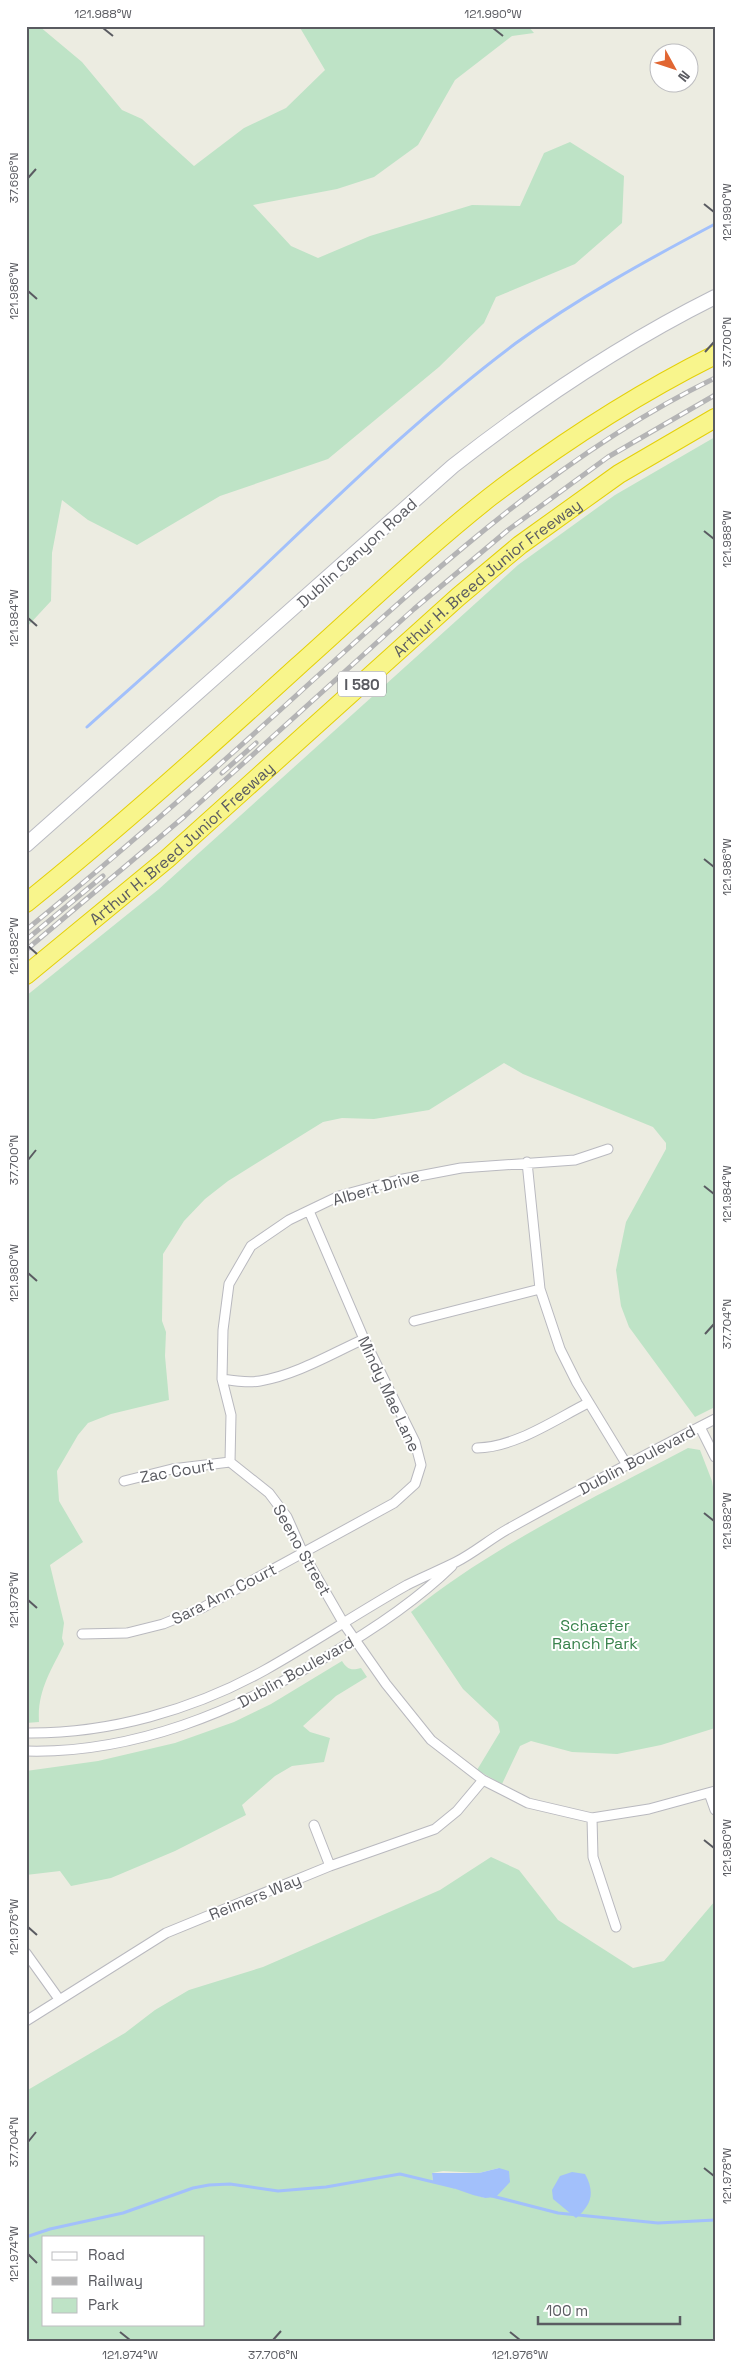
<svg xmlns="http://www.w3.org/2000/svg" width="741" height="2368" viewBox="0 0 741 2368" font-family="'Space Grotesk',sans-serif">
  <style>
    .green { fill: #bee3c6; fill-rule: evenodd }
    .water { fill: #a2c0fb }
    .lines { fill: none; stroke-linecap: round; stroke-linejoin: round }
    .stream { stroke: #a2c0fb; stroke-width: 3 }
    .minor-casing { stroke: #b9b9bf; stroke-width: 11 }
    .secondary-casing { stroke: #babbc2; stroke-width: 16 }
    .motorway-casing { stroke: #e4d009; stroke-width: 20 }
    .minor { stroke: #fff; stroke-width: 9 }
    .secondary { stroke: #fff; stroke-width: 14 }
    .motorway { stroke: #f8f58c; stroke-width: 18 }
    .rail-casing { stroke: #b4b4b5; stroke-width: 5 }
    .rail { stroke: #fff; stroke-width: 3; stroke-dasharray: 9; stroke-linecap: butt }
    .ticks { fill: none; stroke: #5a5b61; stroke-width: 2 }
    .labels { text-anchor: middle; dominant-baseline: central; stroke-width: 4; stroke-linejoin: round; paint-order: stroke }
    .shield { fill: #fff; stroke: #8c8c90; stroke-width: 1 }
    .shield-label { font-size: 15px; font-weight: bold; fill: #5a5b61 }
    .street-label { font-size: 16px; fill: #5a5b61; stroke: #fff }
    .park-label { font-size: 16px; fill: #38824c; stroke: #fff }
    .neatline { fill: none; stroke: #5a5b61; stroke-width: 2 }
    .ticks-label { font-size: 12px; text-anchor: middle; fill: #5a5b61 }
  </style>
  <rect width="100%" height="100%" fill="#ecece1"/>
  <path class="green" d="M 26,26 L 39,26 L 82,62 L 122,110 L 142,119 L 194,166 L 244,128 L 286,108 L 325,70 L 299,26 L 528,26 L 534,33 L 512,36 L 455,80 L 418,145 L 374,177 L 337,189 L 253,205 L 291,246 L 318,258 L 370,236 L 472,205 L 520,206 L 544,153 L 570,142 L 624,176 L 622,223 L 575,264 L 496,297 L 484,323 L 439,367 L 328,459 L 220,496 L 137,545 L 88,520 L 62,500 L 52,553 L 51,601 L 26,628 Z
    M 715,437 L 715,1407 L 695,1417 L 629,1327 L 621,1306 L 616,1270 L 626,1222 L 666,1149 L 666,1143 L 653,1127 L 523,1074 L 504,1063 L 429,1110 L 374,1119 L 342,1118 L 323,1122 L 228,1181 L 205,1199 L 184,1221 L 163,1254 L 162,1321 L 166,1332 L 165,1356 L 169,1400 L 111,1414 L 88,1423 L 78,1435 L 57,1471 L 59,1501 L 83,1542 L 50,1565 L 64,1623 L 62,1638 L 64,1644 C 51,1671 37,1691 39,1722 L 26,1723 L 26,996 L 159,889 L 518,565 L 615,495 Z
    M 688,1448 L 700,1450 L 712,1481 L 715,1499 L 715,1728 L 661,1745 L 617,1754 L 572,1752 L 531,1741 L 520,1746 L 502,1784 L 477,1770 L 500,1732 L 498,1722 L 463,1689 L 411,1612 C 493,1546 595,1497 688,1448 Z
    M 342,1661 C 347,1669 351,1671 361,1668 L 367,1677 L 336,1696 L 303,1726 L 310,1732 L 330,1738 L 324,1762 L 292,1766 L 275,1776 L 242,1805 L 246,1815 L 175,1851 L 111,1878 L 71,1886 L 60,1871 L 26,1875 L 26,1771 L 98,1761 L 175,1743 L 234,1722 L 271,1704 Z
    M 491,1857 L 519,1870 L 558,1920 L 633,1968 L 664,1961 L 715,1901 L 715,2342 L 26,2342 L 26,2091 L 125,2033 L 155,2010 L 189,1990 L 263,1967 L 440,1890 ZM 499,2168 L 485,2198 L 433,2181 L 432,2173 L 443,2171 L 479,2173 ZM 44,2237 L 204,2237 L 204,2324 L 44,2324 Z"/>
  <path class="water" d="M 499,2168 L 509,2171 L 510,2182 L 496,2197 L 485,2198 L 473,2195 L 433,2181 L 432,2173 L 479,2173 Z
    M 572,2172 L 585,2174 C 595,2192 592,2205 576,2218 L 553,2199 L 552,2190 L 560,2176 Z"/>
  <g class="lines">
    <path class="stream" d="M 87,727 C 145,675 205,623 261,569 C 343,491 425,411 516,343 C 578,298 647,260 715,224
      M 492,2196 L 558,2213 L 658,2223 L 715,2220
      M 26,2237 L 50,2229 L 123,2213 L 193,2188 L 209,2185 L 230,2184 L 278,2191 L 326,2187 L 400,2174 L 454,2187"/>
    <defs>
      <path id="minor" d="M 527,1162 L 540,1289 L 560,1349 L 577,1383 L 627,1465
        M 414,1321 L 540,1289
        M 222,1379 C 235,1381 247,1383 260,1381 C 296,1375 331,1354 364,1339
        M 700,1427 L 715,1457
        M 477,1448 C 516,1447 554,1420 588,1403
        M 230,1462 L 269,1493 L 287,1517 L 303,1553 L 344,1624 L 386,1684 L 431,1740 L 483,1780 L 528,1803 L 592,1818 L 649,1809 L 715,1791
        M 230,1462 L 231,1415 L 222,1379 L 223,1330 L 229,1284 L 251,1246 L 289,1220 L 339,1196 L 398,1180 L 461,1168 L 575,1160 L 608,1149
        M 124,1481 L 172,1469 L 230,1462
        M 82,1634 L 127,1633 L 163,1624 L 202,1608 L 394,1503 L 415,1484 L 421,1465 L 415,1442 L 364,1339 L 309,1211
        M 26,1733 C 109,1734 193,1710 265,1670 C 313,1643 359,1612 407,1585 C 423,1577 440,1570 456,1562 C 474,1553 490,1539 508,1529 C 576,1491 645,1455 715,1419
        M 26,1751 C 134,1754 235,1711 326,1657 C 371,1631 415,1602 452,1566
        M 709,1793 L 715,1810
        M 592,1818 L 593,1857 L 616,1927
        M 314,1825 L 330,1866
        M 26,1953 L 59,1999
        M 26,2021 L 166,1933 L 330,1866 L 435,1829 L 457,1811 L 483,1780"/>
      <path id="secondary" d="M 26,845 L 453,466 C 536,401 619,345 715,297"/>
      <g id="motorway">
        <path d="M 26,903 C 119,828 208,748 297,667 C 361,610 423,550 490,497 C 561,443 635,395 715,355"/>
        <path id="s1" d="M 26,975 L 167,859 L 458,597 L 520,545 L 619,474 L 715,418"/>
      </g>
    </defs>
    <use href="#minor" class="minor-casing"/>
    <use href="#secondary" class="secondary-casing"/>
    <use href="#motorway" class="motorway-casing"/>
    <use href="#minor" class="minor"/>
    <use href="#secondary" class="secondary"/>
    <use href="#motorway" class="motorway"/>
    <defs>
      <path id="rail" d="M 222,773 L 256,743
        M 26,930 C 124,850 218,767 311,682 C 437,568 561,453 715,378
        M 26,940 L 103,876
        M 26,950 L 185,816 L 414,609 L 508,530 L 608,457 L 715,395"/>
    </defs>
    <use href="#rail" class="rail-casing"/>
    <use href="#rail" class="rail"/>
  </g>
  <path class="ticks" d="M 103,28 L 113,36M 493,28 L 503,36M 28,178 L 36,169M 704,204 L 714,212M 28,291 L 37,299M 705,352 L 714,342M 704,531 L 714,539M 28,618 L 37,626M 704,859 L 714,867M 28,946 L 37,954M 28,1160 L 36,1150M 704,1186 L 714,1194M 28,1273 L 37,1281M 705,1334 L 714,1324M 704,1513 L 714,1521M 28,1600 L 37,1608M 704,1840 L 714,1848M 28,1927 L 37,1935M 28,2142 L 36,2132M 704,2168 L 714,2176M 28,2254 L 37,2263M 120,2332 L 130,2340M 510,2332 L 520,2340M 273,2340 L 281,2331"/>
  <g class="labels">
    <rect class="shield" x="338" y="671.5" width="48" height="25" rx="4"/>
    <g class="shield-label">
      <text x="362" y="684">I 580</text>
    </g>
    <g class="street-label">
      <text transform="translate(357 553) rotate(-42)">Dublin Canyon Road</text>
      <text stroke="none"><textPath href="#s1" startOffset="609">Arthur H. Breed Junior Freeway</textPath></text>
      <text stroke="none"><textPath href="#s1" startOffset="204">Arthur H. Breed Junior Freeway</textPath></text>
      <text transform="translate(376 1188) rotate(-16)">Albert Drive</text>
      <text transform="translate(389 1394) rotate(65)">Mindy Mae Lane</text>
      <text transform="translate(637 1460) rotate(-28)">Dublin Boulevard</text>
      <text transform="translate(177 1471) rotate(-10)">Zac Court</text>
      <text transform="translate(302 1550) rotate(61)">Seeno Street</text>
      <text transform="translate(224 1594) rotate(-27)">Sara Ann Court</text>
      <text transform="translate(296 1672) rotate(-29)">Dublin Boulevard</text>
      <text transform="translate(255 1897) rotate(-22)">Reimers Way</text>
    </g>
    <g class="park-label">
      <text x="595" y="1625">Schaefer<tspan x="595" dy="18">Ranch Park</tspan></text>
    </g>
  </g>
  <rect width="741" height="2368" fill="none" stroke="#ffffff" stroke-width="55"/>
  <rect x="42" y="2236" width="162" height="90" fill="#ffffff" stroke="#bdbdc0"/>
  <rect x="52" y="2252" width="25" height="8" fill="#ffffff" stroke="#bdbdc0"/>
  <text x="88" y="2260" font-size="15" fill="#5a5b61">Road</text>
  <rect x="52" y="2277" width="25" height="8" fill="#b4b4b5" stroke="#bdbdc0"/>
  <text x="88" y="2286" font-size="15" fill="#5a5b61">Railway</text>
  <rect x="52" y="2298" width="25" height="15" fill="#bee3c6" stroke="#bdbdc0"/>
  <text x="88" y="2310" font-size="15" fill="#5a5b61">Park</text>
  <g transform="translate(674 68) rotate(130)"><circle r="24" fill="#ffffff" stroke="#bdbdc0"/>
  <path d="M0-4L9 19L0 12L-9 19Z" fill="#e16632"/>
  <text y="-8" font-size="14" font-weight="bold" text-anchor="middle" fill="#5a5b61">N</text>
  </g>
  <path d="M538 2316v8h142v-8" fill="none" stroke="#5a5b61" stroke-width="2.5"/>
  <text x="546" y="2316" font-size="15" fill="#5a5b61" stroke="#ffffff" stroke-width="4" paint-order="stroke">100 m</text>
  <rect x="28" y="28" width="686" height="2312" class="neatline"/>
  <g class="ticks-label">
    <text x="103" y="18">121.988°W</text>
    <text x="493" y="18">121.990°W</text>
    <text transform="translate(14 178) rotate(-90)" y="4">37.696°N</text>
    <text transform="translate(727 212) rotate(-90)" y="4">121.990°W</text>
    <text transform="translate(14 291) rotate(-90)" y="4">121.986°W</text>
    <text transform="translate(727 342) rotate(-90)" y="4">37.700°N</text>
    <text transform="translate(727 539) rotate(-90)" y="4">121.988°W</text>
    <text transform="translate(14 618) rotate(-90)" y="4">121.984°W</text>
    <text transform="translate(727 867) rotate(-90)" y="4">121.986°W</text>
    <text transform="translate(14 946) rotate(-90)" y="4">121.982°W</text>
    <text transform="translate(14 1160) rotate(-90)" y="4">37.700°N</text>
    <text transform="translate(727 1194) rotate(-90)" y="4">121.984°W</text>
    <text transform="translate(14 1273) rotate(-90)" y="4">121.980°W</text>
    <text transform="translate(727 1324) rotate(-90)" y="4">37.704°N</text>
    <text transform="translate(727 1521) rotate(-90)" y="4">121.982°W</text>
    <text transform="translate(14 1600) rotate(-90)" y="4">121.978°W</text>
    <text transform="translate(727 1848) rotate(-90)" y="4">121.980°W</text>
    <text transform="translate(14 1927) rotate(-90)" y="4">121.976°W</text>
    <text transform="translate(14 2142) rotate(-90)" y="4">37.704°N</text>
    <text transform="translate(727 2176) rotate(-90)" y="4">121.978°W</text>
    <text transform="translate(14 2254) rotate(-90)" y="4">121.974°W</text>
    <text x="130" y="2359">121.974°W</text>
    <text x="273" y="2359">37.706°N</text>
    <text x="520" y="2359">121.976°W</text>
  </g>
</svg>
